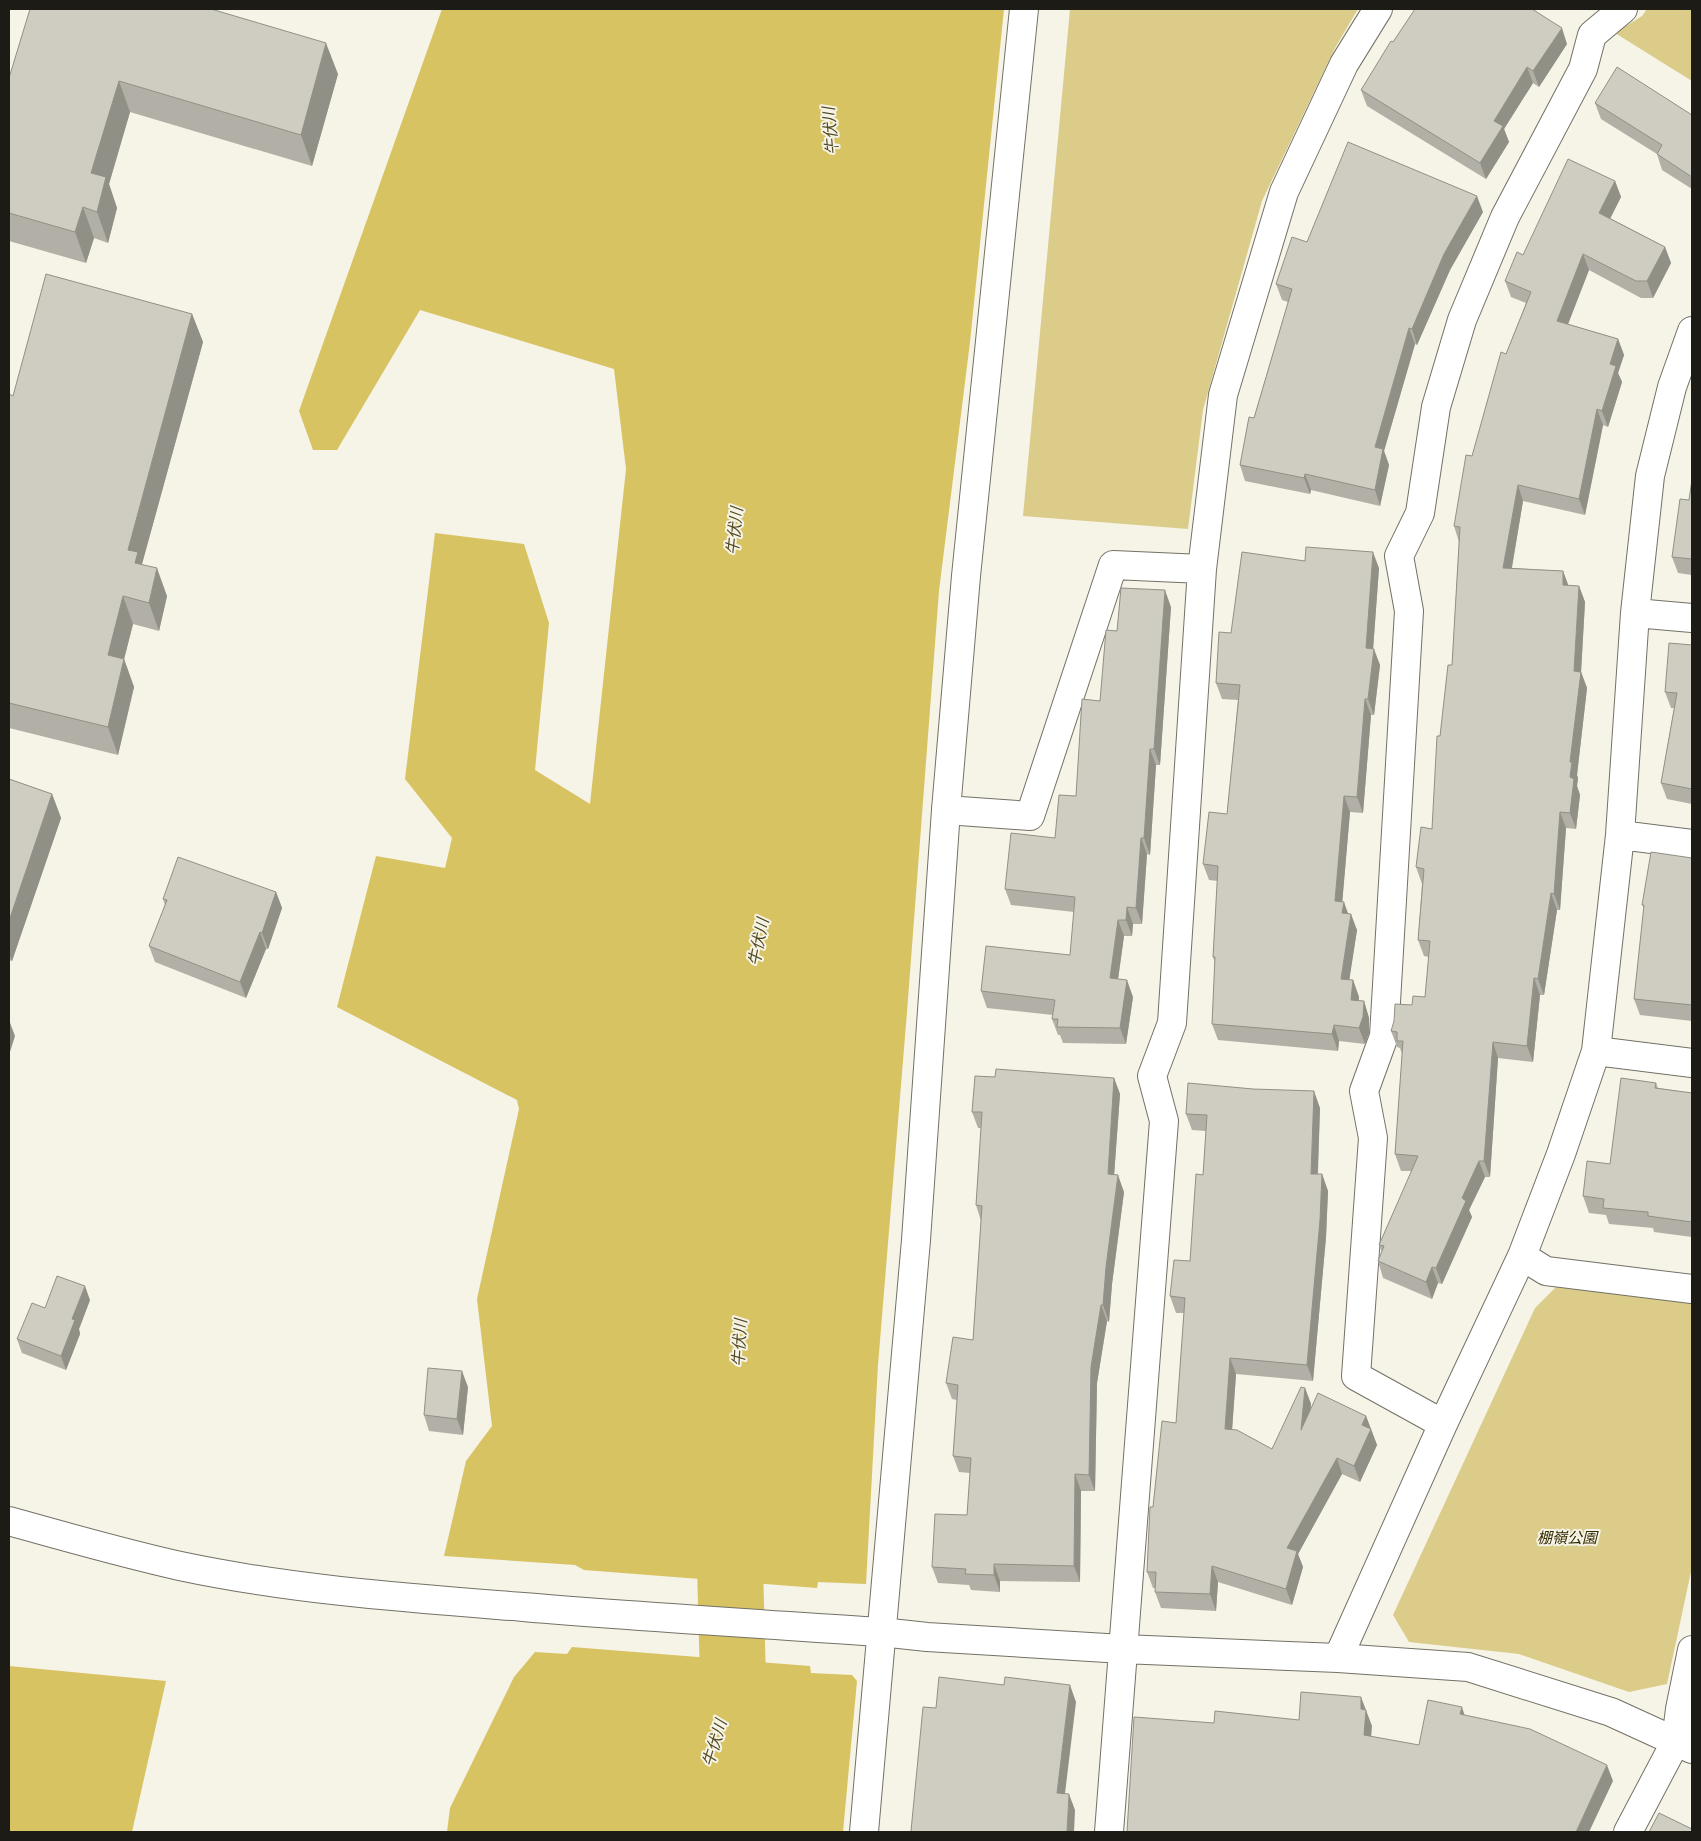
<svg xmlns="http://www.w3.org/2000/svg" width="1701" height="1841" viewBox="0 0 1701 1841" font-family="'Libre Baskerville','Noto Sans JP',serif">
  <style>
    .green { fill: #dbcc8a }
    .forest { fill: #d8c363 }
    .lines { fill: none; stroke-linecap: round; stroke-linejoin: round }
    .river { stroke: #d8c363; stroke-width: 66 }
    .minor-casing { stroke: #737166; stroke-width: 30 }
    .tertiary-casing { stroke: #737166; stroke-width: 30 }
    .minor { stroke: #fff; stroke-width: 28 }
    .tertiary { stroke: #fff; stroke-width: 28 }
    .wall { fill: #b2b0a6 }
    .shaded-wall { fill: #919087 }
    .building { fill: #cfcdc1; stroke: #919087 }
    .labels { text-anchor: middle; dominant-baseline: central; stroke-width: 4; stroke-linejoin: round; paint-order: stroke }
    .park-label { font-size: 15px; font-style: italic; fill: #322a00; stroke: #f6f3e7 }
    .water-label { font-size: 16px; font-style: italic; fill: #534a22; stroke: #f6f3e7 }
  </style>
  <rect width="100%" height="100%" fill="#f6f3e7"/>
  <path class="green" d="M 1070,9 L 1358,9 L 1335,48 L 1262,201 L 1203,410 L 1188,529 L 1023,516 Z
    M 1647,9 L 1692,9 L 1692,81 L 1615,33 L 1642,16 Z
    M 1557,1286 L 1692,1299 L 1692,1567 L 1667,1684 L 1629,1692 L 1519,1654 L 1409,1642 L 1393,1615 L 1535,1308 Z"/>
  <path class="forest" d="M 442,9 L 1004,9 L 970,342 L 939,591 L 907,1012 L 878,1365 L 866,1584 L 818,1582 L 817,1588 L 584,1570 L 575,1565 L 444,1556 L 466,1461 L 492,1426 L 477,1299 L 519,1109 L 517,1100 L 337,1007 L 376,856 L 445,868 L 452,838 L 405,779 L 435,533 L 524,544 L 549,623 L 535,770 L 590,804 L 626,469 L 614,369 L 420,310 L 337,450 L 313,450 L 299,411 Z
    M 572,1647 L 810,1666 L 811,1673 L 852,1675 L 857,1681 L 843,1832 L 447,1832 L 450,1808 L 514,1677 L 535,1652 L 567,1654 Z
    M 9,1666 L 166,1681 L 132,1832 L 9,1832 Z"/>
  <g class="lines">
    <path class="river" d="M 687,1832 L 691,1813 L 733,1680 L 730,1566 L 719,1487 L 738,1372 L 743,1256 L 725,1114 L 765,905 L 728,783 L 715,718 L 748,392 L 836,196 L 823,50 L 831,9"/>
    <defs>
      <path id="minor" d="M 1635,613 L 1692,618
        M 946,810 L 1030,816 L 1113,565 L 1202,569
        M 1620,835 L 1692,844
        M 1596,1051 L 1692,1063
        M 1522,1256 L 1546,1271 L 1692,1289
        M 1443,1424 L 1356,1376 L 1373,1138 L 1364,1091 L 1384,1036 L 1409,611 L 1399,556 L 1420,513 L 1436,407 L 1462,320 L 1505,217 L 1583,69 L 1592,35 L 1623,9
        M 881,1632 L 927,1637 L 1123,1649 L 1338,1658 L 1468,1667 L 1611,1712 L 1692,1749
        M 1338,1658 L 1443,1424 L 1522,1256 L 1561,1154 L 1596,1051 L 1620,835 L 1635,613 L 1650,476 L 1672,387 L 1692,331
        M 1109,1832 L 1164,1121 L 1152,1076 L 1172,1023 L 1202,569 L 1223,395 L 1284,192 L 1344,64 L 1378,9
        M 1628,1832 L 1676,1741 L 1680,1709 L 1692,1650"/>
      <path id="tertiary" d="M 9,1521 C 66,1537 122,1553 180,1566 C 293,1590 409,1598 523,1607 C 642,1617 762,1624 881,1632
        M 864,1832 L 916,1240 L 946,810 L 966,576 L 1024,9"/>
    </defs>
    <use href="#minor" class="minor-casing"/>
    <use href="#tertiary" class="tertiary-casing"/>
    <use href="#minor" class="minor"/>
    <use href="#tertiary" class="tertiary"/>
  </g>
  <path class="wall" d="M 1393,42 L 1567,44 L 1539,87 L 1533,83 L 1504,129 L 1509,142 L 1486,179 L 1367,106 L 1361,90 Z
    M 338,74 L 312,166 L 130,112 L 109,184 L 117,208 L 108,243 L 94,238 L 86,263 L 9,241 L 9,78 Z
    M 1595,103 L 1692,115 L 1692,189 L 1662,170 L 1657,154 L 1601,119 Z
    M 1615,181 L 1621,197 L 1610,218 L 1665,247 L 1671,263 L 1653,298 L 1641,298 L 1589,270 L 1568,324 L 1618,339 L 1624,355 L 1618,373 L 1622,382 L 1608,427 L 1603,425 L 1585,515 L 1523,501 L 1512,568 L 1563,571 L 1568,585 L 1579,586 L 1585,602 L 1581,672 L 1587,688 L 1577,775 L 1578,778 L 1577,786 L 1580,795 L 1576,829 L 1566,828 L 1560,910 L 1557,910 L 1544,995 L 1540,995 L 1533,1062 L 1498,1058 L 1490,1177 L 1485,1177 L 1469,1210 L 1472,1217 L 1442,1284 L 1438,1283 L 1432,1299 L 1383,1278 L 1378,1261 L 1382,1252 L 1379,1245 L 1412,1171 L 1401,1171 L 1395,1154 L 1402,1054 L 1400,1048 L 1397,1047 L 1391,1031 L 1412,1005 L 1425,997 L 1429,957 L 1424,956 L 1418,940 L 1422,884 L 1416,867 L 1432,829 L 1440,736 L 1452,665 L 1459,542 L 1454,526 L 1472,456 L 1506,354 L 1526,303 L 1511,297 L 1505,281 L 1523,255 Z
    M 1483,212 L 1450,270 L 1417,345 L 1415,344 L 1384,451 L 1389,465 L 1380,506 L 1311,490 L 1310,494 L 1245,481 L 1240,465 L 1288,302 L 1282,300 L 1276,284 L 1307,242 Z
    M 192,314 L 203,342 L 142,564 L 167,596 L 159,631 L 133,624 L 124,659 L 134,687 L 118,755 L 9,728 L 9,394 L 13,396 Z
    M 1692,480 L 1692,575 L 1678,573 L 1672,557 L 1689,500 Z
    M 1305,561 L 1379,568 L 1373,649 L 1380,665 L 1374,715 L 1371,715 L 1363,813 L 1350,812 L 1342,902 L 1357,930 L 1349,980 L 1353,980 L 1359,997 L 1359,1001 L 1364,1001 L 1369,1018 L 1369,1033 L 1365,1044 L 1339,1041 L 1338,1051 L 1218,1040 L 1212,1024 L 1215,963 L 1213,957 L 1218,881 L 1209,880 L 1203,864 L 1227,814 L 1238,700 L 1222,699 L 1216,683 L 1231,633 Z
    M 1171,607 L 1160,765 L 1156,765 L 1150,855 L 1147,854 L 1142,924 L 1133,924 L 1132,936 L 1124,936 L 1118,979 L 1133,997 L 1126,1044 L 1063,1043 L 1060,1035 L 1058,1035 L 1052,1019 L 1053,1015 L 987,1008 L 981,991 L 1070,955 L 1074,912 L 1011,905 L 1005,889 L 1055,838 L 1076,796 L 1117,631 Z
    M 1692,645 L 1692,804 L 1667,799 L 1661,783 L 1674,708 L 1671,708 L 1665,692 Z
    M 9,779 L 52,794 L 61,818 L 12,961 L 9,960 Z
    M 1692,858 L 1692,1021 L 1640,1015 L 1634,999 L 1644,908 L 1642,905 Z
    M 276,892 L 282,908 L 268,949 L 266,949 L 246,998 L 155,962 L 149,946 L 165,905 L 163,899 Z
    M 995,1077 L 1114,1078 L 1120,1094 L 1114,1175 L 1124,1192 L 1112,1284 L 1109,1322 L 1107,1321 L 1097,1383 L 1095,1491 L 1081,1491 L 1080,1582 L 1000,1581 L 1000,1592 L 971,1590 L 969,1585 L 938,1583 L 932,1567 L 967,1515 L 970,1473 L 959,1472 L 953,1456 L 957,1400 L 952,1399 L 946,1383 L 973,1340 L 981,1221 L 976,1205 L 981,1128 L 978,1128 L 972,1112 Z
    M 1656,1083 L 1658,1088 L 1692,1093 L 1692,1237 L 1654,1232 L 1653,1228 L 1609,1224 L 1606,1215 L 1589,1213 L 1583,1196 L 1610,1164 Z
    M 1320,1108 L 1318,1174 L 1322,1174 L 1328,1191 L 1326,1237 L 1313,1381 L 1236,1374 L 1232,1430 L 1272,1449 L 1305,1388 L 1311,1404 L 1310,1410 L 1366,1416 L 1377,1445 L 1360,1482 L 1342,1474 L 1298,1554 L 1303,1567 L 1292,1605 L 1218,1582 L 1216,1611 L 1161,1608 L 1155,1592 L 1155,1588 L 1153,1588 L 1147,1572 L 1153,1507 L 1176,1423 L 1184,1313 L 1176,1313 L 1170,1296 L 1190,1261 L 1203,1175 L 1206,1131 L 1192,1130 L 1186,1114 Z
    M 90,1300 L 79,1329 L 80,1334 L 66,1370 L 22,1353 L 17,1339 L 45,1308 Z
    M 468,1387 L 463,1435 L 429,1431 L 424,1415 Z"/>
  <path class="shaded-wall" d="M 1562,28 L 1567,44 L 1539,87 L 1533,71 Z
    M 326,43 L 338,74 L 312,166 L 301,135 Z
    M 1527,67 L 1533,83 L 1504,129 L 1509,142 L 1486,179 L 1480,163 L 1494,121 Z
    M 119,81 L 130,112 L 109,184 L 117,208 L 108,243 L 97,212 L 91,173 Z
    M 1615,181 L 1621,197 L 1605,229 L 1599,213 Z
    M 1477,196 L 1483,212 L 1450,270 L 1417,345 L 1412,329 L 1444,254 Z
    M 83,207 L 94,238 L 86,263 L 75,232 Z
    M 1665,247 L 1671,263 L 1653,298 L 1647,281 Z
    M 1583,254 L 1589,270 L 1563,337 L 1557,321 Z
    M 192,314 L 203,342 L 142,564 L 146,591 L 128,550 Z
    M 1409,328 L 1415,344 L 1384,451 L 1389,465 L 1380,506 L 1375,490 L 1375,447 Z
    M 1618,339 L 1624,355 L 1618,373 L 1622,382 L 1608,427 L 1602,411 L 1610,364 Z
    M 1597,409 L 1603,425 L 1585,515 L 1579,499 Z
    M 1305,474 L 1311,490 L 1310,494 L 1304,478 Z
    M 1518,485 L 1523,501 L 1509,584 L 1503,568 Z
    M 1373,552 L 1379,568 L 1372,664 L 1366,648 Z
    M 157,568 L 167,596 L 159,631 L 149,603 Z
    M 1563,571 L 1569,587 L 1563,585 Z
    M 1579,586 L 1585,602 L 1581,672 L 1587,688 L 1577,775 L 1578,778 L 1577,786 L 1580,795 L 1576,829 L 1570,813 L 1570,762 L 1574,671 Z
    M 1165,590 L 1171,607 L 1160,765 L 1154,749 Z
    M 123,596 L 133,624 L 118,683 L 108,655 Z
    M 1374,649 L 1380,665 L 1374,715 L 1368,699 Z
    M 124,659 L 134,687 L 118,755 L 108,727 Z
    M 1365,699 L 1371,715 L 1363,813 L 1357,797 Z
    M 1150,749 L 1156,765 L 1150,855 L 1144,838 Z
    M 52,794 L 61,818 L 12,961 L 9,954 L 9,921 Z
    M 1344,796 L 1350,812 L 1341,917 L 1335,901 Z
    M 1560,812 L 1566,828 L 1560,910 L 1554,894 Z
    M 1141,838 L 1147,854 L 1142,924 L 1136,908 Z
    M 276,892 L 282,908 L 268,949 L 262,933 Z
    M 1551,893 L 1557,910 L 1544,995 L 1538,979 Z
    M 1344,902 L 1350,919 L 1342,913 Z
    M 1127,907 L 1133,924 L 1132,936 L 1126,920 Z
    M 1351,914 L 1357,930 L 1347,995 L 1341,979 Z
    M 1118,920 L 1124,936 L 1116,994 L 1110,978 Z
    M 260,932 L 266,949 L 246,998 L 240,982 Z
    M 1534,978 L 1540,995 L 1533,1062 L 1527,1046 Z
    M 1127,980 L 1133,997 L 1126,1044 L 1120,1028 Z
    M 1353,980 L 1359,997 L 1357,1017 L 1351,1000 Z
    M 1364,1001 L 1369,1018 L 1369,1033 L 1365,1044 L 1359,1028 Z
    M 9,1020 L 15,1036 L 9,1055 Z
    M 1334,1025 L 1339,1041 L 1338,1051 L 1332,1034 Z
    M 1493,1042 L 1498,1058 L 1490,1177 L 1484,1161 Z
    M 1114,1078 L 1120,1094 L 1113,1190 L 1108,1174 Z
    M 1314,1091 L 1320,1108 L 1317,1190 L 1311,1174 Z
    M 1479,1161 L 1485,1177 L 1469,1210 L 1472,1217 L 1442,1284 L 1436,1268 L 1462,1198 Z
    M 1322,1174 L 1328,1191 L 1326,1237 L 1313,1381 L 1307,1365 Z
    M 1118,1175 L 1124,1192 L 1112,1284 L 1109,1322 L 1103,1305 L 1106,1267 Z
    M 1432,1267 L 1438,1283 L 1432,1299 L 1426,1282 Z
    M 85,1286 L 90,1300 L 79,1329 L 80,1334 L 66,1370 L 61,1356 L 72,1319 Z
    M 1101,1305 L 1107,1321 L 1097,1383 L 1095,1491 L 1089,1475 L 1091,1367 Z
    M 1230,1358 L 1236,1374 L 1231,1445 L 1225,1429 Z
    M 462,1371 L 468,1387 L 463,1435 L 457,1419 Z
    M 1305,1388 L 1311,1404 L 1307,1446 L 1301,1430 Z
    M 1366,1416 L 1377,1445 L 1360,1482 L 1354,1466 L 1362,1425 Z
    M 1337,1458 L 1342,1474 L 1298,1554 L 1303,1567 L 1292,1605 L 1286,1589 L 1287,1548 Z
    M 1075,1474 L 1081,1491 L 1080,1582 L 1074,1566 Z
    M 994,1564 L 1000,1581 L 1000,1592 L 994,1575 Z
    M 1212,1566 L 1218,1582 L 1216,1611 L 1210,1594 Z
    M 1070,1685 L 1076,1702 L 1063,1810 L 1057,1793 Z
    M 1361,1697 L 1372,1726 L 1370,1751 L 1364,1735 L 1361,1709 Z
    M 1462,1707 L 1467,1723 L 1460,1714 Z
    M 1607,1765 L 1613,1781 L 1589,1832 L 1576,1832 Z
    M 1069,1794 L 1075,1810 L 1074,1832 L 1067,1832 Z"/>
  <path class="building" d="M 30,9 L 211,9 L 326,43 L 301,135 L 119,81 L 91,173 L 106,177 L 97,212 L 83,207 L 75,232 L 9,213 L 9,78 Z
    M 1415,9 L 1532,9 L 1562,28 L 1533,71 L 1527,67 L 1494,121 L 1503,126 L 1480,163 L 1361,90 L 1391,41 L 1393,42 Z
    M 1617,67 L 1692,115 L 1692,177 L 1657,154 L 1662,145 L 1595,103 Z
    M 1348,142 L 1477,196 L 1444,254 L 1412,329 L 1409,328 L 1375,447 L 1383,449 L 1375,490 L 1305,474 L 1304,478 L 1240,465 L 1249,417 L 1254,418 L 1292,289 L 1276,284 L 1292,237 L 1307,242 Z
    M 1568,159 L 1615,181 L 1599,213 L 1665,247 L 1647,281 L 1636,281 L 1583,254 L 1557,321 L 1618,339 L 1610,364 L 1616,366 L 1602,411 L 1597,409 L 1579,499 L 1518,485 L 1503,568 L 1563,571 L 1563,585 L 1579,586 L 1574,671 L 1581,672 L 1570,762 L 1572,762 L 1570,777 L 1574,779 L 1570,813 L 1560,812 L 1554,894 L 1551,893 L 1538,979 L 1534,978 L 1527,1046 L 1493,1042 L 1484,1161 L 1479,1161 L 1462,1198 L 1466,1201 L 1436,1268 L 1432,1267 L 1426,1282 L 1378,1261 L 1384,1246 L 1379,1245 L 1418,1156 L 1395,1154 L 1403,1041 L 1397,1041 L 1397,1032 L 1391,1031 L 1394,1021 L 1395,1004 L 1412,1005 L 1413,996 L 1425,997 L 1430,941 L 1418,940 L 1424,869 L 1416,867 L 1421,827 L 1432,829 L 1437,736 L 1440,736 L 1448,665 L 1452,665 L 1460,527 L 1454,526 L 1466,455 L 1472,456 L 1501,352 L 1506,354 L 1531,292 L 1505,281 L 1517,252 L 1523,255 Z
    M 46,274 L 192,314 L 128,550 L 138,552 L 135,563 L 157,568 L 149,603 L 123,596 L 108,655 L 124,659 L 108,727 L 9,703 L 9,394 L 13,396 Z
    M 1692,480 L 1692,559 L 1672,557 L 1680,499 L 1689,500 Z
    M 1306,547 L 1373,552 L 1366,648 L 1374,649 L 1368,699 L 1365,699 L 1357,797 L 1344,796 L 1335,901 L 1344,902 L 1342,913 L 1351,914 L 1341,979 L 1353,980 L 1351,1000 L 1364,1001 L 1363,1017 L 1359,1028 L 1334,1025 L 1332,1034 L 1212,1024 L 1215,957 L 1213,957 L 1218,866 L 1203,864 L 1209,812 L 1227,814 L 1240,685 L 1216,683 L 1219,632 L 1231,633 L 1242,552 L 1305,561 Z
    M 1121,588 L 1165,590 L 1154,749 L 1150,749 L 1144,838 L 1141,838 L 1136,908 L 1127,907 L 1126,920 L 1118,920 L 1110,978 L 1127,980 L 1120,1028 L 1057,1027 L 1058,1019 L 1052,1019 L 1055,1000 L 981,991 L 986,946 L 1070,955 L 1075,897 L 1005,889 L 1011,833 L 1055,838 L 1059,795 L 1076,796 L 1082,699 L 1100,701 L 1106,630 L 1117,631 Z
    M 1669,643 L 1692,645 L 1692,789 L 1661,783 L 1677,693 L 1665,692 Z
    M 9,779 L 52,794 L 9,921 Z
    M 1651,852 L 1692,858 L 1692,1005 L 1634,999 L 1644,905 L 1642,905 Z
    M 178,857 L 276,892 L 262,933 L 260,932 L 240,982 L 149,946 L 167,900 L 163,899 Z
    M 996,1069 L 1114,1078 L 1108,1174 L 1118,1175 L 1106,1267 L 1103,1305 L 1101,1305 L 1091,1367 L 1089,1475 L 1075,1474 L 1074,1566 L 994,1564 L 994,1575 L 965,1574 L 966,1569 L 932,1567 L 935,1514 L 967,1515 L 971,1458 L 953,1456 L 958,1385 L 946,1383 L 953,1337 L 973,1340 L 982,1206 L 976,1205 L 982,1112 L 972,1112 L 975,1076 L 995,1077 Z
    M 1621,1078 L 1656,1083 L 1655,1088 L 1692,1093 L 1692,1222 L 1648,1216 L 1648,1212 L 1603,1208 L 1604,1199 L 1583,1196 L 1587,1161 L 1610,1164 Z
    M 1188,1083 L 1253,1089 L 1314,1091 L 1311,1174 L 1322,1174 L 1320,1220 L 1307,1365 L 1230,1358 L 1225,1429 L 1237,1430 L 1272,1449 L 1301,1387 L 1305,1388 L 1301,1430 L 1318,1393 L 1366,1416 L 1362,1425 L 1371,1429 L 1354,1466 L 1337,1458 L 1287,1548 L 1297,1551 L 1286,1589 L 1212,1566 L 1210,1594 L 1155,1592 L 1156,1572 L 1147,1572 L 1150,1507 L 1153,1507 L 1162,1421 L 1176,1423 L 1185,1298 L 1170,1296 L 1174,1260 L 1190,1261 L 1196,1174 L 1203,1175 L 1207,1115 L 1186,1114 Z
    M 57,1276 L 85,1286 L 72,1319 L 75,1320 L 61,1356 L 17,1339 L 32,1303 L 45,1308 Z
    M 428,1368 L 462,1371 L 457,1419 L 424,1415 Z
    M 939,1677 L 1004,1685 L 1005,1677 L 1070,1685 L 1057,1793 L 1069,1794 L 1067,1832 L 913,1832 L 911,1831 L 923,1707 L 936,1708 Z
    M 1301,1692 L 1361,1697 L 1361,1709 L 1366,1710 L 1364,1735 L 1419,1745 L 1428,1700 L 1462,1707 L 1460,1714 L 1530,1729 L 1607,1765 L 1576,1832 L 1127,1832 L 1134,1717 L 1214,1723 L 1215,1711 L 1299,1720 Z
    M 1659,1813 L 1692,1829 L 1692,1832 L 1649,1832 Z"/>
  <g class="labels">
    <g class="park-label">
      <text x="1567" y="1537">棚嶺公園</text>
    </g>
    <g class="water-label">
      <text transform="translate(830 131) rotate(-95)">牛伏川</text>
      <text transform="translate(734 531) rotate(-84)">牛伏川</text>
      <text transform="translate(758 942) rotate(-79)">牛伏川</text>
      <text transform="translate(739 1343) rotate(-87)">牛伏川</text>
      <text transform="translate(714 1743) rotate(-73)">牛伏川</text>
    </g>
  </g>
  <rect width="1701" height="1841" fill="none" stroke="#1c1b16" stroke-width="20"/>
</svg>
